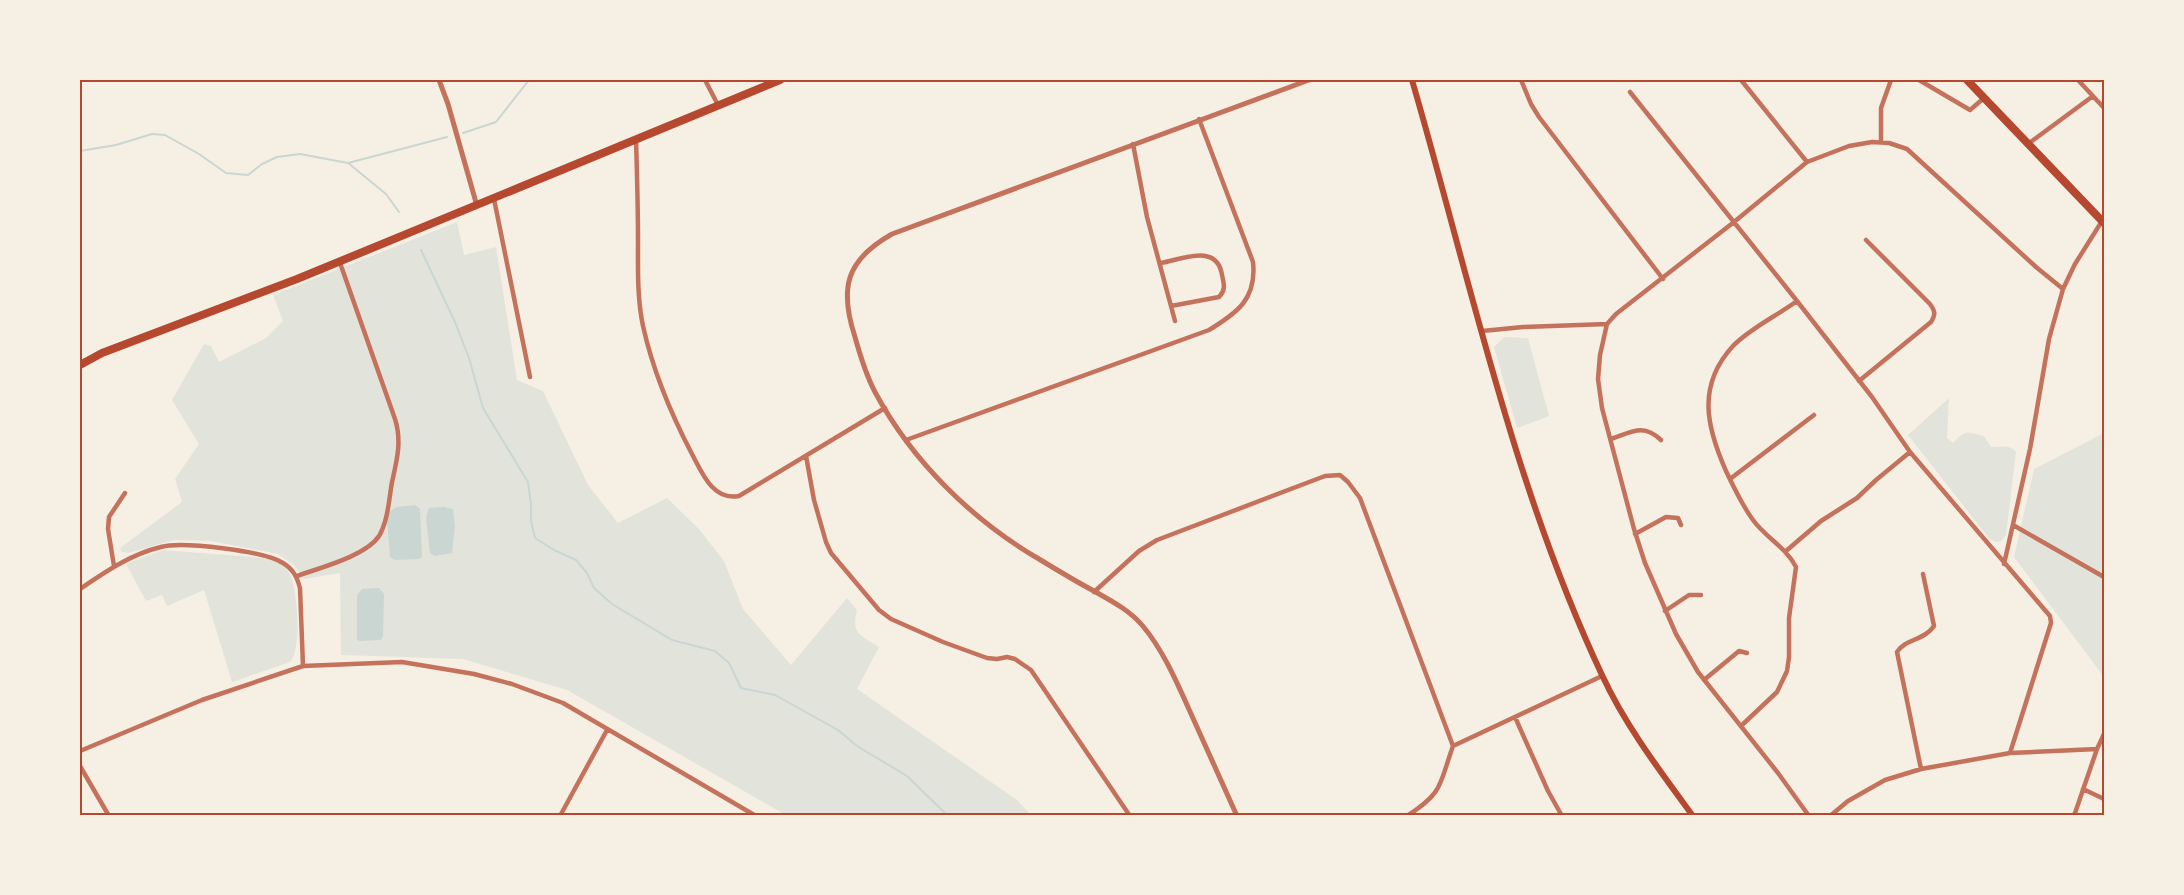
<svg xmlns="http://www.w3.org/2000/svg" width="2184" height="895" viewBox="0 0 2184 895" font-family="'Varela Round',sans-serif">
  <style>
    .green { fill: #e2e4dc }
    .water { fill: #c9d6d2 }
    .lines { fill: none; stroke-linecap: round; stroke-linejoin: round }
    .stream { stroke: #c9d6d2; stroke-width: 2 }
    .minor { stroke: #c5725c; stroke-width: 4.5 }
    .tertiary { stroke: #c5725c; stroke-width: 5 }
    .secondary { stroke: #b5482f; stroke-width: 6 }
    .trunk { stroke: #b5482f; stroke-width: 8 }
    .neatline { fill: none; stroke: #b5482f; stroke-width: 2 }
  </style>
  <rect width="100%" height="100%" fill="#f6efe4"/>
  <path class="green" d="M 457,222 L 464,255 L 496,247 L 517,380 L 543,391 L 588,485 L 618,523 L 667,498 L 699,529 L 724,561 L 743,609 L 791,665 L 847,598 L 857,610 C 851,634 860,635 879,647 L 857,689 L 1017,800 L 1031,815 L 786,815 L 567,690 L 463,659 L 341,655 L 340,573 L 304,579 L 294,565 L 278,554 L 211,541 L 174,540 L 128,553 L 122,552 L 120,548 L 182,502 L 175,479 L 199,444 L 172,400 L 204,344 L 211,346 L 219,362 L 266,338 L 283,321 L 273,295 Z
    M 1504,337 L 1528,338 L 1549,416 L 1517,428 L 1494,347 Z
    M 1949,398 L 1947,438 L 1953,443 C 1965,429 1967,432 1984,436 L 1991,447 C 2000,447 2010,444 2016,452 L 2006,535 C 2001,544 1996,544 1988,537 L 1908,435 Z
    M 2104,433 L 2104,677 L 2014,557 L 2034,469 Z
    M 163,550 L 266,558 C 276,561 284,563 289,573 C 298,588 302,650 290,662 L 232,682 L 204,590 L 167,606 L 162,595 L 146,601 L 126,564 Z"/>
  <path class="water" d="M 415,505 L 420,509 L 422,557 L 419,559 L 395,560 L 390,557 L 387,519 L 390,511 L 397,507 Z
    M 444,507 L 453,509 L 455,526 L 452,553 L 435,556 L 430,553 L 426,517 L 429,508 Z
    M 379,588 L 384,594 L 383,637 L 381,640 L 359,641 L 357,639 L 357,595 L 362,589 Z"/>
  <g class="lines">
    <path class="stream" d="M 463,133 L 496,122 L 529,80
      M 80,151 L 116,145 L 152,134 L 165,135 L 199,154 L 226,173 L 248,175 L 262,164 L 277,157 L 300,154 L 348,163 L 447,137
      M 348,163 L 386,194 L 399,212
      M 421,250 L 455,322 L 469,358 L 483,408 L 528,482 L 531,504 L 531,521 L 535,538 L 554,550 L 576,560 L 587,573 L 594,588 L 612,604 L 672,640 L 715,651 L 729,663 L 741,688 L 775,695 L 838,730 L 857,746 L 907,776 L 948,816"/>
    <path class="minor" d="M 705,80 L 718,105
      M 1521,80 L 1531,104 L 1539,117 L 1663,279
      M 1741,80 L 1807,162
      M 1919,80 L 1970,110 L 1984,98
      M 2078,80 L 2104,108
      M 1630,92 L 1797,301 L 1872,397 L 1910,452 L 2050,616 L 2051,623 L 2010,753
      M 636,139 C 637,173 638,206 638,240 C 638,268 637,298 643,326 C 653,371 671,414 692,454 C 702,473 713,501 739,496 L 885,408
      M 1881,142 L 1881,108 L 1891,80
      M 1133,144 L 1147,217 L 1175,321
      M 2028,144 L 2093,96
      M 494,199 L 530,377
      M 1161,263 C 1183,259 1217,243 1222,275 C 1224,284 1226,290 1219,297 L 1171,306
      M 1482,331 L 1523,327 L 1607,324
      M 1859,381 L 1931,322 C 1936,314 1935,311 1930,304 L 1866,240
      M 1611,439 C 1632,432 1643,423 1661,440
      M 906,440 L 1209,330 C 1237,313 1257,299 1253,262 L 1199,119
      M 806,456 L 814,500 L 826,542 L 831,553 L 879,610 L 891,619 L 943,642 L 987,658 L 997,659 L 1007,657 L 1015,659 L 1031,670 L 1130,816
      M 1730,479 L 1814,415
      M 2013,525 L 2104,577
      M 1635,534 L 1666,517 L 1678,518 L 1681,525
      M 1786,551 L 1821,521 L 1857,498 L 1876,480 L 1910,452
      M 2004,564 L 2030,449 L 2049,339 L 2063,289 L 2075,264 L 2102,221
      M 114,566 L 108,529 L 109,517 L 125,493
      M 297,576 C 319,568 366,556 379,536 C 388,521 389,499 392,482 C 397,460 402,441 395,419 L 339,260
      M 80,589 C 105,572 131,554 161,547 C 182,541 264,551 283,563 C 293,569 297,577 300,588 L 303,666
      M 1094,592 L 1139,551 L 1157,540 L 1325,476 L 1340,475 L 1348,482 L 1360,498 L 1453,746
      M 1665,611 L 1689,595 L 1701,595
      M 1704,680 L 1739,651 L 1747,653
      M 1515,717 L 1548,791 L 1562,816
      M 1741,726 L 1777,692 L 1787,671 L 1789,657 L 1789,618 L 1796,567 C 1786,547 1766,538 1753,520 C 1742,505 1734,488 1726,471 C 1707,428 1696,386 1733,346 C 1749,329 1778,315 1797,301
      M 80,751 L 202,700 L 303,666 L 402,662 L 474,674 L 512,684 L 563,703 L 756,816
      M 80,766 L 109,816
      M 1921,769 L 1897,652 C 1905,639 1925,640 1934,626 L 1923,574
      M 2083,789 L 2104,799
      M 560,816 L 607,730
      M 1407,816 C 1444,792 1439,785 1453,746 L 1602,676
      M 1809,816 L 1778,773 L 1698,672 L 1676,634 L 1645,563 L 1634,529 L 1602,408 L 1598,379 L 1600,355 L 1607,324 L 1616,314 L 1734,222 L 1807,162 L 1849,146 L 1872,142 L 1889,143 L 1907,149 L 2036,267 L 2063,289
      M 1830,816 L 1848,801 L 1885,780 L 1921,769 L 2010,753 L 2097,749
      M 2074,816 L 2097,749 L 2104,734"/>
    <path class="tertiary" d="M 439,80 L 448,104 L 477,206
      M 1237,816 C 1222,782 1207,749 1192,716 C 1178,685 1164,651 1142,625 C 1128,609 1111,601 1094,591 C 1075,581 1057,570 1039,559 C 972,520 912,461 875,392 C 866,375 860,355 855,337 C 839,288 846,260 892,234 L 1309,80"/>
    <path class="secondary" d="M 1412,80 C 1470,279 1513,486 1602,675 C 1625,725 1660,771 1693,816"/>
    <path class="trunk" d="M 1967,80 L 2104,223
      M 80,365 L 102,353 L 297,279 L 780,80"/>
  </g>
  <rect width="2184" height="895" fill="none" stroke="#f6efe4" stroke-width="162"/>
  <rect x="81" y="81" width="2022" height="733" class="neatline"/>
</svg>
